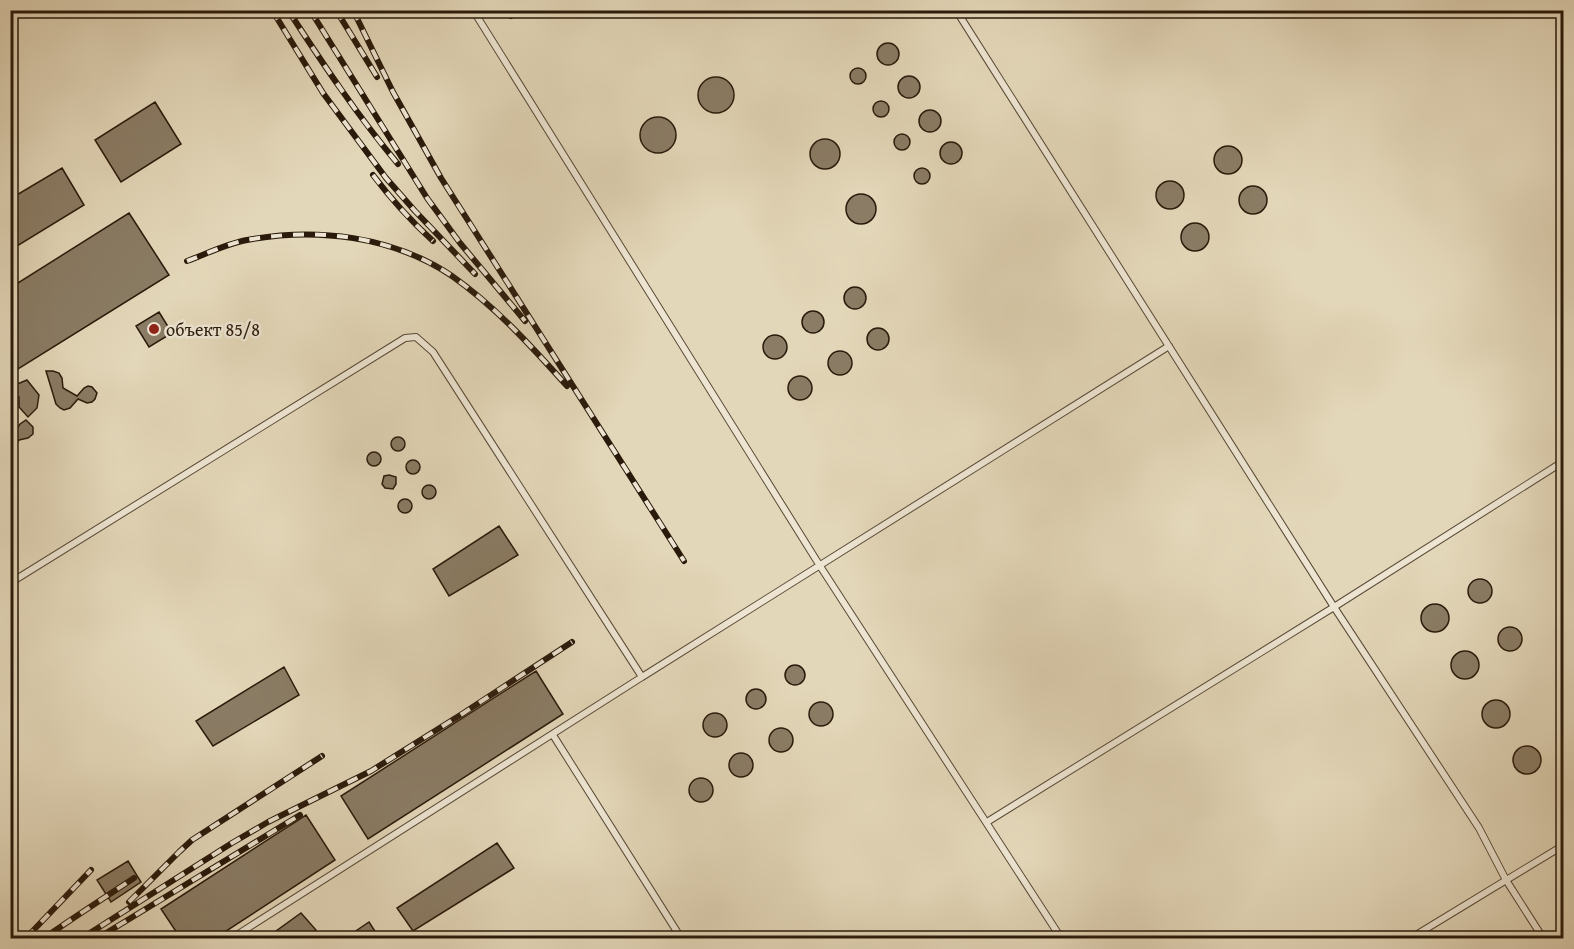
<svg xmlns="http://www.w3.org/2000/svg" width="1574" height="949" viewBox="0 0 1574 949" font-family="'Gentium Book Plus',serif">
  <style>
    .building { fill: #8a7c65; stroke: #2a1a0b; stroke-width: 1.5 }
    .lines { fill: none; stroke-linecap: round; stroke-linejoin: round }
    .lane-casing { stroke: #584936; stroke-width: 8 }
    .lane { stroke: #ede5d2; stroke-width: 6 }
    .rail-casing { stroke: #2a1a0b; stroke-width: 6 }
    .rail { stroke: #ede5d2; stroke-width: 4; stroke-dasharray: 11; stroke-linecap: butt }
    .poi-dot { fill: #8f2418; stroke: #ede5d2; stroke-width: 2 }
    .labels { text-anchor: middle; dominant-baseline: central; stroke-width: 5; stroke-linejoin: round; paint-order: stroke }
    .poi-label { font-size: 18px; fill: #2a1a0b; stroke: #ede5d2; text-anchor: start }
  </style>
  <rect width="100%" height="100%" fill="#e3d7b9"/>
  <filter id="stains"><feTurbulence type="fractalNoise" baseFrequency=".00333" numOctaves="4"/><feColorMatrix values="0 0 0 0 .2 0 0 0 0 .09 0 0 0 0 .02 0 0 0 .5 -.17"/></filter>
  <radialGradient id="worn" r=".72"><stop offset=".6" stop-color="#630" stop-opacity="0"/><stop offset="1" stop-color="#630" stop-opacity=".3"/></radialGradient>
  <path class="building" d="M877 54a11 11 0 1 1 22 0a11 11 0 1 1-22 0Z
    M850 76a8 8 0 1 1 16 0a8 8 0 1 1-16 0Z
    M898 87a11 11 0 1 1 22 0a11 11 0 1 1-22 0Z
    M698 95a18 18 0 1 1 36 0a18 18 0 1 1-36 0Z
    M873 109a8 8 0 1 1 16 0a8 8 0 1 1-16 0Z
    M 155,102 L 181,144 L 121,182 L 95,140 Z
    M919 121a11 11 0 1 1 22 0a11 11 0 1 1-22 0Z
    M640 135a18 18 0 1 1 36 0a18 18 0 1 1-36 0Z
    M894 142a8 8 0 1 1 16 0a8 8 0 1 1-16 0Z
    M810 154a15 15 0 1 1 30 0a15 15 0 1 1-30 0Z
    M940 153a11 11 0 1 1 22 0a11 11 0 1 1-22 0Z
    M1214 160a14 14 0 1 1 28 0a14 14 0 1 1-28 0Z
    M 62,168 L 84,205 L 17,246 L 10,235 L 10,199 Z
    M914 176a8 8 0 1 1 16 0a8 8 0 1 1-16 0Z
    M1156 195a14 14 0 1 1 28 0a14 14 0 1 1-28 0Z
    M1239 200a14 14 0 1 1 28 0a14 14 0 1 1-28 0Z
    M846 209a15 15 0 1 1 30 0a15 15 0 1 1-30 0Z
    M 129,213 L 169,275 L 10,374 L 10,288 Z
    M1181 237a14 14 0 1 1 28 0a14 14 0 1 1-28 0Z
    M844 298a11 11 0 1 1 22 0a11 11 0 1 1-22 0Z
    M802 322a11 11 0 1 1 22 0a11 11 0 1 1-22 0Z
    M 159,312 L 172,333 L 149,347 L 136,326 Z
    M867 339a11 11 0 1 1 22 0a11 11 0 1 1-22 0Z
    M763 347a12 12 0 1 1 24 0a12 12 0 1 1-24 0Z
    M828 363a12 12 0 1 1 24 0a12 12 0 1 1-24 0Z
    M 46,371 L 53,371 L 59,373 L 62,378 L 63,388 L 77,396 L 84,388 L 88,386 L 92,387 L 97,393 L 95,399 L 92,402 L 87,403 L 78,399 L 70,408 L 64,410 L 60,408 L 56,404 Z
    M788 388a12 12 0 1 1 24 0a12 12 0 1 1-24 0Z
    M 27,380 L 39,395 L 37,408 L 28,417 L 19,407 L 19,397 L 10,393 L 10,387 Z
    M 26,420 L 33,427 L 33,434 L 28,438 L 19,440 L 10,454 L 10,431 L 15,431 L 20,424 Z
    M391 444a7 7 0 1 1 14 0a7 7 0 1 1-14 0Z
    M367 459a7 7 0 1 1 14 0a7 7 0 1 1-14 0Z
    M406 467a7 7 0 1 1 14 0a7 7 0 1 1-14 0Z
    M 389,475 L 396,477 L 396,484 L 393,489 L 385,488 L 382,484 L 384,476 Z
    M422 492a7 7 0 1 1 14 0a7 7 0 1 1-14 0Z
    M398 506a7 7 0 1 1 14 0a7 7 0 1 1-14 0Z
    M 499,526 L 518,555 L 449,596 L 433,569 Z
    M1468 591a12 12 0 1 1 24 0a12 12 0 1 1-24 0Z
    M1421 618a14 14 0 1 1 28 0a14 14 0 1 1-28 0Z
    M1498 639a12 12 0 1 1 24 0a12 12 0 1 1-24 0Z
    M1451 665a14 14 0 1 1 28 0a14 14 0 1 1-28 0Z
    M785 675a10 10 0 1 1 20 0a10 10 0 1 1-20 0Z
    M 284,667 L 299,695 L 213,746 L 196,721 Z
    M 536,671 L 563,714 L 368,839 L 341,796 Z
    M746 699a10 10 0 1 1 20 0a10 10 0 1 1-20 0Z
    M1482 714a14 14 0 1 1 28 0a14 14 0 1 1-28 0Z
    M809 714a12 12 0 1 1 24 0a12 12 0 1 1-24 0Z
    M703 725a12 12 0 1 1 24 0a12 12 0 1 1-24 0Z
    M769 740a12 12 0 1 1 24 0a12 12 0 1 1-24 0Z
    M1513 760a14 14 0 1 1 28 0a14 14 0 1 1-28 0Z
    M729 765a12 12 0 1 1 24 0a12 12 0 1 1-24 0Z
    M689 790a12 12 0 1 1 24 0a12 12 0 1 1-24 0Z
    M 306,815 L 335,860 L 214,939 L 181,939 L 161,909 Z
    M 497,843 L 514,868 L 413,931 L 397,908 Z
    M 128,861 L 141,882 L 111,902 L 97,880 Z
    M 301,913 L 316,930 L 303,939 L 265,939 Z
    M 369,922 L 380,939 L 344,939 Z"/>
  <g class="lines">
    <defs>
      <path id="lane" d="M 473,10 L 820,566 L 1061,938
        M 956,10 L 1334,607 L 1479,828 L 1506,880 L 1543,938
        M 10,583 L 405,338 L 416,337 L 433,352 L 642,677 L 232,938
        M 642,677 L 1169,346
        M 553,735 L 681,938
        M 987,822 L 1334,607 L 1564,461
        M 1411,938 L 1564,845"/>
    </defs>
    <use href="#lane" class="lane-casing"/>
    <use href="#lane" class="lane"/>
    <defs>
      <path id="rail" d="M 272,10 L 323,93 L 386,178 L 415,211 L 475,274
        M 288,10 C 323,64 357,115 398,164
        M 310,10 L 427,198 L 460,243 L 525,321
        M 336,10 L 377,77
        M 353,10 L 393,92 L 441,178 L 684,561
        M 508,10 L 511,16
        M 373,175 C 391,199 411,221 433,241
        M 187,261 C 206,254 226,244 247,240 C 316,227 393,236 452,276 C 496,307 532,347 567,386
        M 129,902 L 179,852 L 192,840 L 322,756
        M 26,938 L 91,870
        M 44,938 L 78,915 L 134,878
        M 82,938 L 232,843 L 268,822 L 371,771 L 462,714 L 572,642
        M 98,938 L 300,815"/>
    </defs>
    <use href="#rail" class="rail-casing"/>
    <use href="#rail" class="rail"/>
  </g>
  <circle class="poi-dot" cx="154" cy="329" r="6"/>
  <g class="labels">
    <g class="poi-label">
      <text x="166" y="329">объект 85/8</text>
    </g>
  </g>
  <rect width="1574" height="949" fill="none" stroke="#e3d7b9" stroke-width="36"/>
  <rect x="12" y="12" width="1550" height="925" fill="none" stroke="#2a1a0b" stroke-width="3"/>
  <rect x="18" y="18" width="1538" height="913" fill="none" stroke="#2a1a0b" stroke-width="1.5"/>
  <rect width="100%" height="100%" filter="url(#stains)"/>
  <rect width="100%" height="100%" fill="url(#worn)"/>
</svg>
